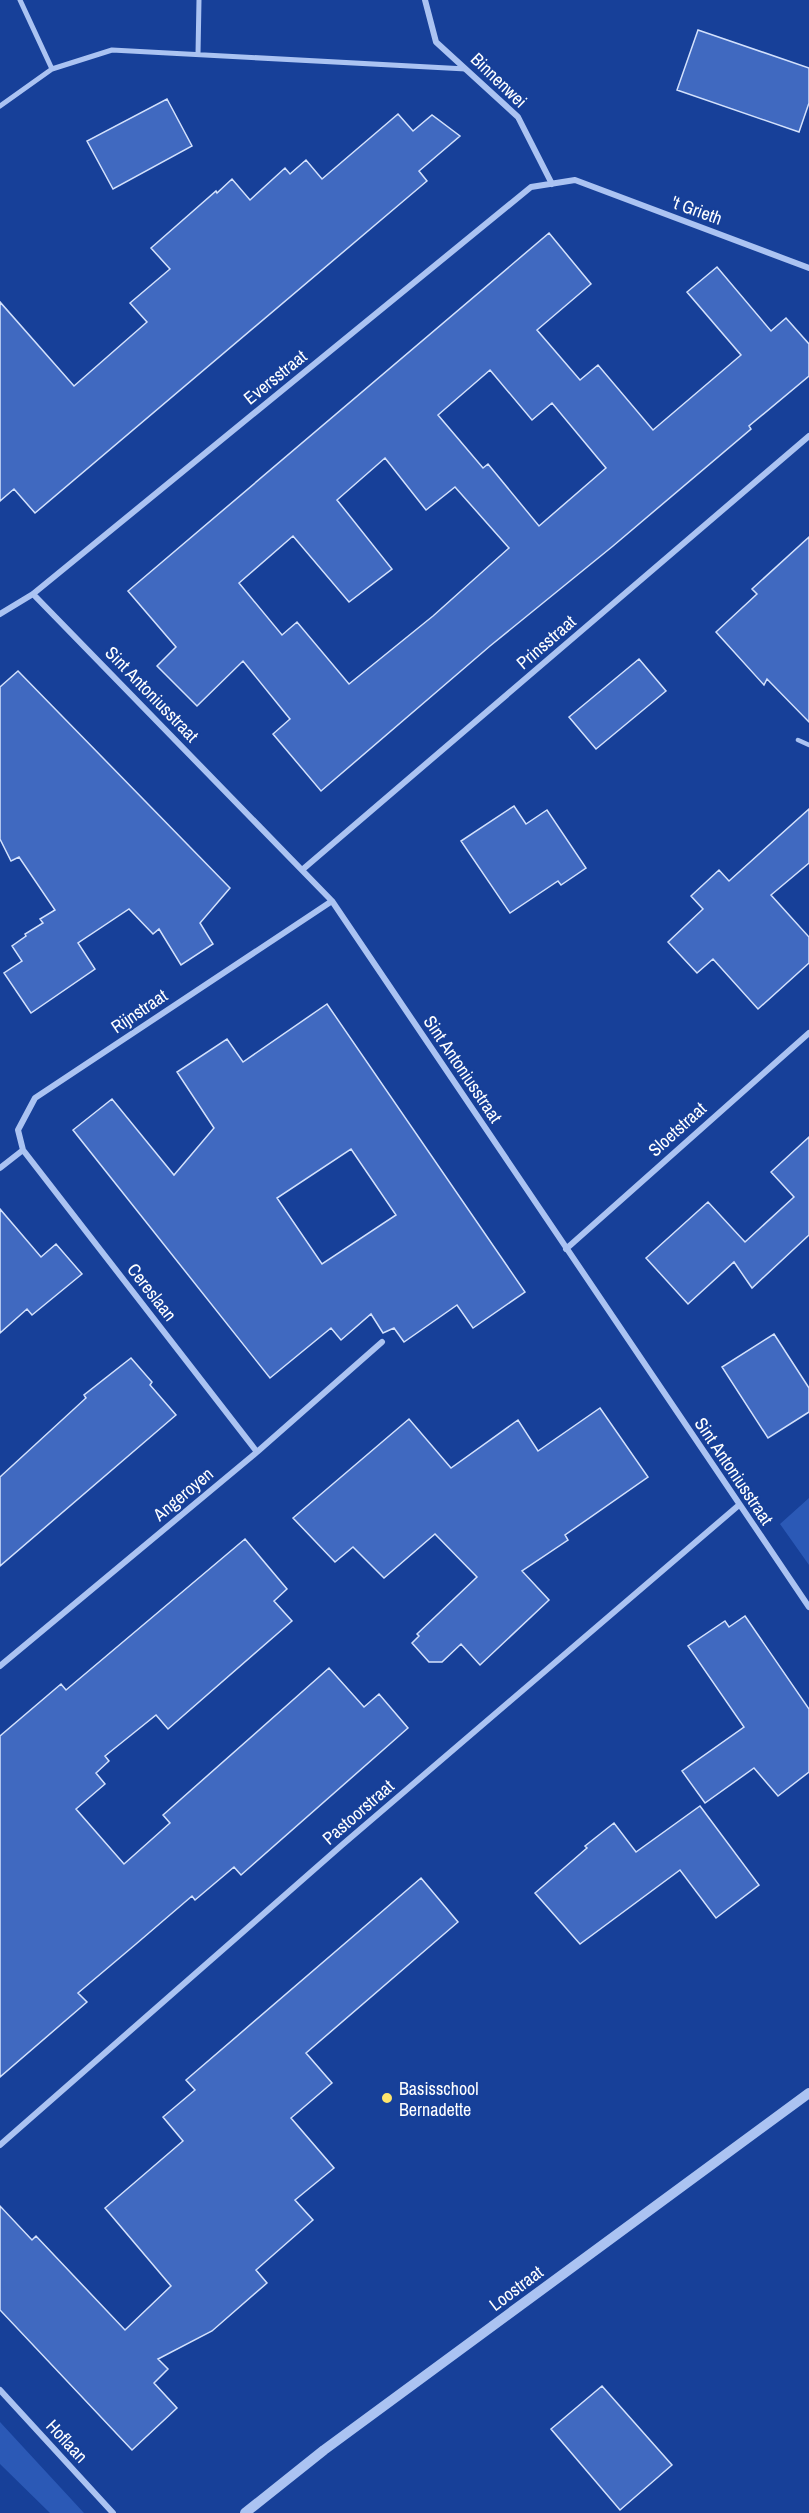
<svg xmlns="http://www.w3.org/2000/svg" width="809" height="2513" viewBox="0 0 809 2513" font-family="'Archivo Narrow',sans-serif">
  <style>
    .green { fill: #2b59b6 }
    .building { fill: #4069c0; stroke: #d3e1fc; stroke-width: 1.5; fill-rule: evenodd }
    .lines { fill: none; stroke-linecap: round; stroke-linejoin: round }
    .service { stroke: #abc3f2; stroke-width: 4.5 }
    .pedestrian { stroke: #abc3f2; stroke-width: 5 }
    .minor { stroke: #abc3f2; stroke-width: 6 }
    .tertiary { stroke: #abc3f2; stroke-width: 10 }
    .poi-dot { fill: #ffe66c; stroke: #174099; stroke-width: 2 }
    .labels { text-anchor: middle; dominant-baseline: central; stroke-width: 4.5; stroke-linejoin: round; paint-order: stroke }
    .street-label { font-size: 18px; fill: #fff; stroke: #174099 }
    .poi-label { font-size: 18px; fill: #fff; stroke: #174099; text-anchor: start }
  </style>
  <rect width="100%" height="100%" fill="#174099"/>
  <path class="green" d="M 809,1498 L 809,1565 L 780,1524 Z
    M 0,2422 L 84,2513 L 50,2513 L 0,2464 Z"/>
  <path class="building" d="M 698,30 L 809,68 L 809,103 L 799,132 L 677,90 Z
    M 167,99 L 192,146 L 113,189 L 87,141 Z
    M 398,114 L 413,131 L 432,115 L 460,136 L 419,171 L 427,181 L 35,513 L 14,489 L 0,501 L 0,302 L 74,386 L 147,322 L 130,303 L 170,269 L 151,248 L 216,191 L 217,193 L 232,179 L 250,200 L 285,168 L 290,174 L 306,160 L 322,179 Z
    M 549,233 L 591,284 L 537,330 L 580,380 L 598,365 L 653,430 L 741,355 L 687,292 L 717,267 L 771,331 L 786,318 L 809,344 L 809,376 L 749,426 L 751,429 L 613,546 L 490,646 L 321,791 L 273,734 L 290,719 L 243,661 L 197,706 L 157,666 L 176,647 L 128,591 ZM 490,370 L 532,420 L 552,403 L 606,468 L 539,526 L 488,464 L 483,468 L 438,415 ZM 385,458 L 426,510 L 455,487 L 509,548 L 433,616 L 349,684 L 297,622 L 282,635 L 239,583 L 293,536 L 349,602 L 392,569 L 337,500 Z
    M 809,537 L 809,722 L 767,679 L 764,685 L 716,632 L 757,594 L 752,589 Z
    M 639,659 L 666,691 L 596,749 L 569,717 Z
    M 18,671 L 230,888 L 200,923 L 213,944 L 181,965 L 159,929 L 153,934 L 129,909 L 78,943 L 95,969 L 31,1013 L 4,973 L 22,961 L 12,946 L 26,936 L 25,934 L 43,923 L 40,919 L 55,910 L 19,857 L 11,861 L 0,839 L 0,687 Z
    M 514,806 L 526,824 L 547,810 L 586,868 L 561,885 L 558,881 L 510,913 L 461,841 Z
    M 809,809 L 809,863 L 771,895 L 809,937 L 809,963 L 758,1009 L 713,959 L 697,973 L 668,942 L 703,909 L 691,896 L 719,870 L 729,881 Z
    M 327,1004 L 525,1292 L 473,1328 L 457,1305 L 404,1342 L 394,1328 L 383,1333 L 371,1314 L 341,1340 L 331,1328 L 270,1378 L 73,1130 L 112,1099 L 174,1175 L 214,1128 L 177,1072 L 227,1039 L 243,1062 ZM 351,1149 L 396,1215 L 322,1264 L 277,1198 Z
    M 809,1137 L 809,1235 L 752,1288 L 734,1262 L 688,1304 L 646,1258 L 708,1202 L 745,1242 L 794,1197 L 771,1172 Z
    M 0,1209 L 41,1257 L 56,1244 L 82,1274 L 32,1315 L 27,1309 L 0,1333 Z
    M 774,1334 L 809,1388 L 809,1412 L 768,1438 L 722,1367 Z
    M 131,1358 L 152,1382 L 150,1385 L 176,1415 L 0,1566 L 0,1477 L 86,1398 L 84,1395 Z
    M 600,1408 L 648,1477 L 565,1535 L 568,1540 L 522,1571 L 549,1600 L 480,1665 L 461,1644 L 442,1662 L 429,1662 L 412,1643 L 419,1636 L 417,1634 L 477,1577 L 435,1534 L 384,1578 L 353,1547 L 335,1562 L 293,1518 L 409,1419 L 451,1468 L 518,1420 L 538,1451 Z
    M 245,1539 L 287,1589 L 274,1601 L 292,1621 L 168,1729 L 156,1715 L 105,1756 L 109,1761 L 96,1773 L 105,1784 L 76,1809 L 124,1864 L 170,1823 L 163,1815 L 329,1668 L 364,1707 L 379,1694 L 408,1728 L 241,1875 L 234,1867 L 195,1900 L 192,1896 L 136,1944 L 78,1993 L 87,2002 L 0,2077 L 0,1736 L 61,1684 L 66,1690 Z
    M 745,1616 L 809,1709 L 809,1772 L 778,1796 L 754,1768 L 705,1803 L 682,1771 L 744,1727 L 688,1646 L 725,1621 L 729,1627 Z
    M 700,1806 L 759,1885 L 716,1918 L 680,1870 L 580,1944 L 535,1893 L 587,1848 L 585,1846 L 614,1823 L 636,1852 Z
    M 421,1878 L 458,1922 L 306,2053 L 332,2083 L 291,2118 L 334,2168 L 295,2200 L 313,2220 L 256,2270 L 267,2283 L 212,2331 L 158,2359 L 168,2369 L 154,2383 L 177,2408 L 132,2450 L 0,2310 L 0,2206 L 32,2240 L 36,2236 L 125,2330 L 171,2286 L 105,2208 L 183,2141 L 163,2117 L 195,2090 L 186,2080 Z
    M 602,2386 L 672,2465 L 620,2510 L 551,2429 Z"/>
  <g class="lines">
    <path class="service" d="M 798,740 L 809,745"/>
    <path class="pedestrian" d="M 20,0 L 52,69
      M 198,54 L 199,0
      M 0,106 L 52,69 L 112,50 L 466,69"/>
    <path class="minor" d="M 425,0 L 436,42 L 518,117 L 552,184
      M 33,594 L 332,901 L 809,1607
      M 0,614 L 33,594 L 531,187 L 575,180 L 809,268
      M 302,870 L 809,436
      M 23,1150 L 257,1452
      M 0,1168 L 23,1150 L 18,1130 L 35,1098 L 332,901
      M 566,1249 L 809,1033
      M 0,1666 L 257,1452 L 382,1342
      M 0,2145 L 342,1845 L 739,1505
      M 0,2390 L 113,2513"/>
    <path class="tertiary" d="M 245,2513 L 324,2450 L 809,2093"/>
  </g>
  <circle class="poi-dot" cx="387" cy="2098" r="6"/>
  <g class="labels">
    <g class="street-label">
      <text transform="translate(499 80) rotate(44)">Binnenwei</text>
      <text transform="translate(697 210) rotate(20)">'t Grieth</text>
      <text transform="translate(275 377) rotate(-39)">Eversstraat</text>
      <text transform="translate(546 642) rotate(-41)">Prinsstraat</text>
      <text transform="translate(152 694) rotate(46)">Sint Antoniusstraat</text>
      <text transform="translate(139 1011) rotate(-34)">Rijnstraat</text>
      <text transform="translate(463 1069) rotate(56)">Sint Antoniusstraat</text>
      <text transform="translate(677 1129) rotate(-42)">Sloetstraat</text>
      <text transform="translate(152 1292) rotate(52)">Cereslaan</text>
      <text transform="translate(734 1471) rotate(56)">Sint Antoniusstraat</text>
      <text transform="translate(183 1494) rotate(-40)">Angeroyen</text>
      <text transform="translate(358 1812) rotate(-41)">Pastoorstraat</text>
      <text transform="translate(516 2288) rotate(-37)">Loostraat</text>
      <text transform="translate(67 2441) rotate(47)">Hoflaan</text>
    </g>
    <g class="poi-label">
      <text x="399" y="2088">Basisschool<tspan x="399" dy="21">Bernadette</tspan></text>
    </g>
  </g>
</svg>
